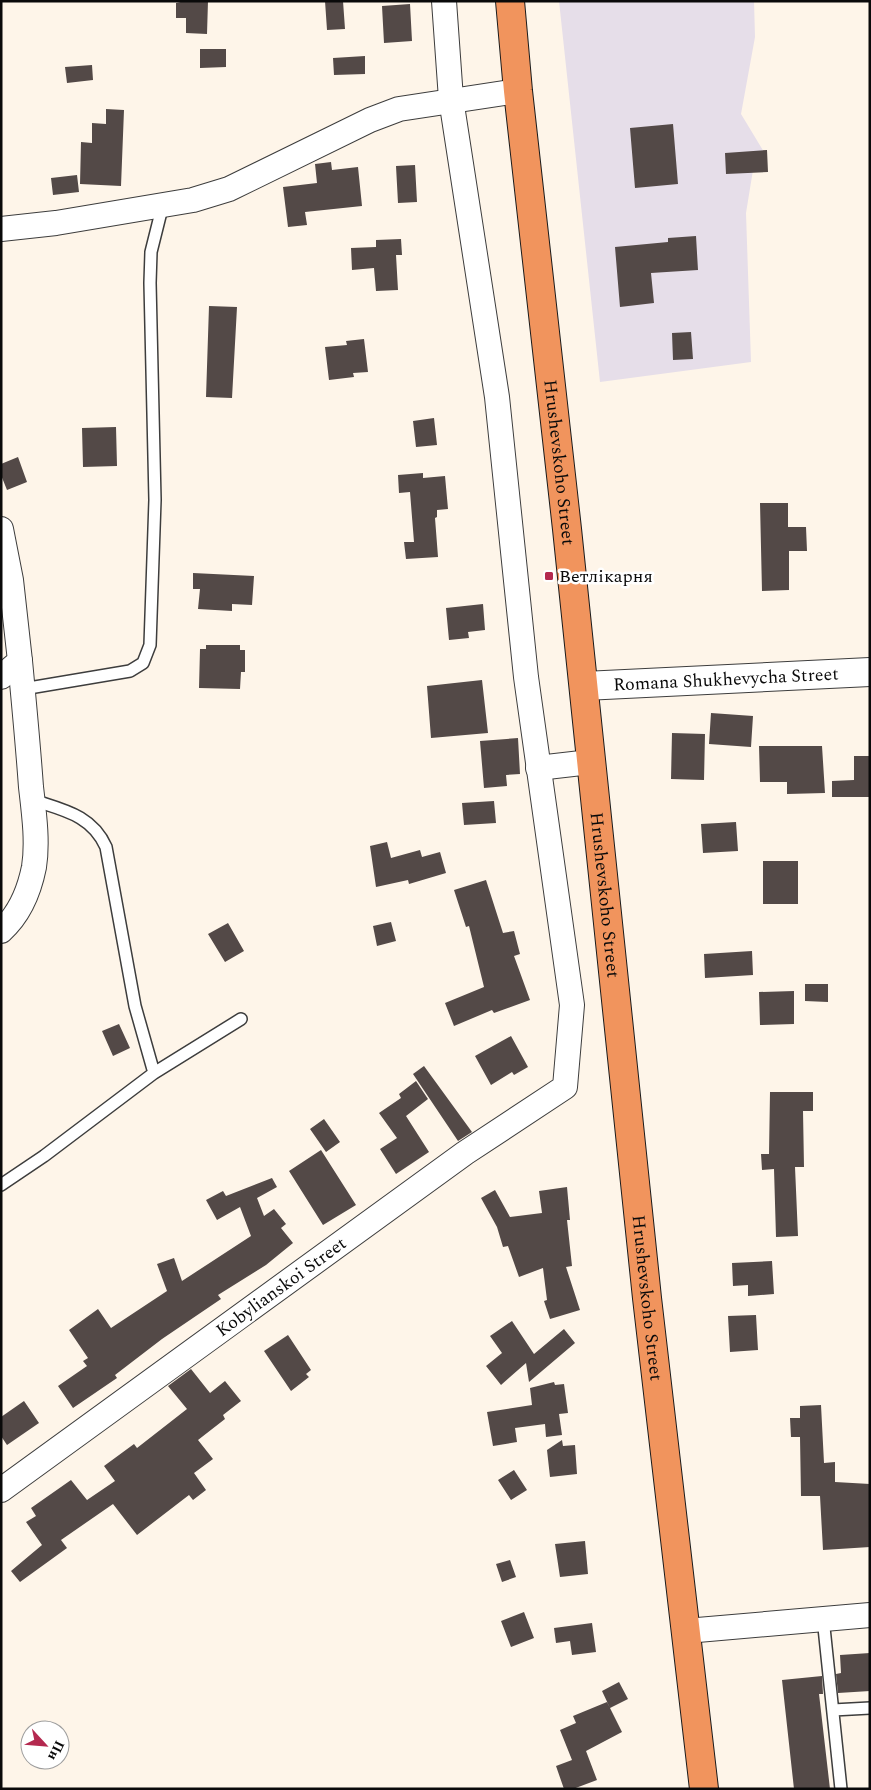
<svg xmlns="http://www.w3.org/2000/svg" width="871" height="1790" viewBox="0 0 871 1790" font-family="Spectral,serif">
  <style>
    .industrial { fill: #e6dee9 }
    .building { fill: #534947 }
    .lines { fill: none; stroke-linecap: round; stroke-linejoin: round }
    .service-casing { stroke: #3d3d3d; stroke-width: 14 }
    .minor-casing { stroke: #3d3d3d; stroke-width: 26 }
    .tertiary-casing { stroke: #3d3d3d; stroke-width: 30 }
    .trunk-casing { stroke: #1b1b1b; stroke-width: 30 }
    .service { stroke: #fff; stroke-width: 11 }
    .minor { stroke: #fff; stroke-width: 24 }
    .tertiary { stroke: #fff; stroke-width: 28 }
    .trunk { stroke: #f1945d; stroke-width: 28 }
    .poi-dot { fill: #b4294f; stroke: #fff; stroke-width: 2 }
    .labels { text-anchor: middle; dominant-baseline: central; stroke-width: 5; stroke-linejoin: round; paint-order: stroke }
    .street-label { font-size: 18px; fill: #0a0a0a; stroke: #fff }
    .poi-label { font-size: 18px; fill: #0a0a0a; stroke: #fff; text-anchor: start }
  </style>
  <rect width="100%" height="100%" fill="#fef5e9"/>
  <path class="industrial" d="M 559,1 L 754,1 L 755,37 L 741,114 L 767,157 L 753,170 L 746,213 L 751,362 L 600,382 Z"/>
  <path class="building" d="M 185,1 L 208,1 L 207,34 L 186,33 L 186,18 L 176,18 L 176,3 Z
    M 325,1 L 343,1 L 345,29 L 327,30 Z
    M 410,4 L 412,41 L 384,43 L 382,6 Z
    M 200,49 L 226,49 L 226,67 L 200,68 Z
    M 365,56 L 365,74 L 334,75 L 333,58 Z
    M 92,65 L 93,80 L 67,83 L 65,67 Z
    M 106,109 L 124,110 L 121,186 L 80,184 L 81,142 L 92,143 L 92,123 L 106,124 Z
    M 673,124 L 678,184 L 635,188 L 630,128 Z
    M 767,150 L 768,172 L 726,174 L 725,153 Z
    M 331,162 L 332,170 L 358,167 L 362,206 L 305,212 L 307,225 L 288,227 L 283,187 L 317,183 L 315,164 Z
    M 415,165 L 417,202 L 398,203 L 396,166 Z
    M 77,175 L 79,192 L 53,195 L 51,178 Z
    M 696,236 L 698,270 L 651,273 L 654,303 L 620,307 L 615,247 L 668,242 L 668,238 Z
    M 401,239 L 402,255 L 396,255 L 398,290 L 376,291 L 374,268 L 352,270 L 351,248 L 376,247 L 376,240 Z
    M 209,306 L 237,307 L 232,398 L 206,397 Z
    M 691,332 L 693,359 L 673,360 L 672,333 Z
    M 364,339 L 368,372 L 353,373 L 354,377 L 329,380 L 325,347 L 347,345 L 346,341 Z
    M 434,418 L 437,445 L 416,447 L 413,421 Z
    M 116,427 L 117,466 L 83,467 L 82,428 Z
    M 18,457 L 27,482 L 7,490 L 1,475 L 1,464 Z
    M 423,473 L 423,478 L 445,476 L 448,509 L 437,510 L 437,517 L 435,518 L 438,557 L 406,559 L 404,542 L 414,542 L 410,492 L 399,493 L 398,475 Z
    M 760,503 L 788,503 L 788,527 L 806,527 L 807,551 L 789,551 L 789,590 L 762,591 Z
    M 193,573 L 254,576 L 252,605 L 232,604 L 232,611 L 198,609 L 200,589 L 193,589 Z
    M 483,604 L 485,630 L 468,632 L 469,638 L 449,640 L 446,608 Z
    M 206,645 L 240,645 L 240,650 L 245,650 L 245,672 L 241,672 L 240,689 L 199,688 L 200,649 L 206,649 Z
    M 482,680 L 488,733 L 431,738 L 427,686 Z
    M 711,713 L 753,716 L 751,747 L 709,744 Z
    M 672,733 L 705,734 L 704,780 L 671,779 Z
    M 518,738 L 520,774 L 506,775 L 507,786 L 484,788 L 480,741 Z
    M 759,746 L 822,746 L 825,793 L 787,794 L 787,782 L 760,782 Z
    M 854,756 L 870,756 L 870,797 L 832,797 L 832,781 L 854,780 Z
    M 494,801 L 496,823 L 464,825 L 462,803 Z
    M 736,822 L 738,851 L 703,853 L 701,824 Z
    M 387,842 L 391,858 L 420,850 L 422,857 L 440,852 L 446,873 L 409,884 L 408,880 L 376,887 L 370,846 Z
    M 763,861 L 798,861 L 798,904 L 763,904 Z
    M 486,880 L 503,933 L 514,931 L 520,954 L 514,956 L 530,1000 L 494,1013 L 492,1010 L 454,1026 L 445,1003 L 484,987 L 469,926 L 466,927 L 454,890 Z
    M 391,922 L 396,941 L 377,946 L 373,926 Z
    M 228,923 L 244,951 L 225,962 L 208,934 Z
    M 752,951 L 753,975 L 705,978 L 704,954 Z
    M 805,984 L 828,984 L 828,1002 L 805,1001 Z
    M 794,991 L 794,1024 L 760,1025 L 759,992 Z
    M 119,1024 L 130,1048 L 113,1056 L 102,1031 Z
    M 511,1036 L 528,1067 L 514,1075 L 512,1072 L 491,1085 L 475,1056 Z
    M 424,1066 L 472,1132 L 458,1141 L 413,1074 Z
    M 416,1081 L 428,1099 L 406,1116 L 429,1152 L 396,1174 L 380,1149 L 397,1138 L 379,1113 L 401,1098 L 399,1094 Z
    M 770,1092 L 813,1092 L 813,1111 L 803,1111 L 804,1167 L 795,1167 L 798,1236 L 776,1237 L 774,1169 L 762,1170 L 761,1154 L 769,1154 Z
    M 324,1119 L 340,1142 L 326,1152 L 310,1129 Z
    M 321,1150 L 356,1205 L 323,1225 L 289,1171 Z
    M 272,1178 L 277,1187 L 257,1198 L 264,1216 L 274,1209 L 286,1224 L 281,1228 L 293,1243 L 266,1265 L 218,1295 L 221,1299 L 162,1339 L 115,1375 L 117,1378 L 73,1408 L 58,1386 L 87,1366 L 83,1361 L 88,1358 L 69,1330 L 98,1309 L 111,1328 L 167,1291 L 157,1264 L 174,1258 L 182,1281 L 251,1236 L 240,1207 L 217,1220 L 206,1200 L 223,1191 L 226,1196 Z
    M 567,1187 L 570,1220 L 567,1220 L 572,1266 L 566,1267 L 580,1310 L 550,1319 L 544,1301 L 547,1300 L 543,1268 L 519,1277 L 508,1246 L 503,1247 L 497,1227 L 481,1198 L 495,1190 L 510,1217 L 542,1213 L 539,1191 Z
    M 772,1261 L 774,1294 L 748,1296 L 748,1285 L 733,1286 L 732,1263 Z
    M 756,1315 L 758,1350 L 730,1352 L 728,1316 Z
    M 512,1321 L 534,1354 L 564,1329 L 575,1343 L 529,1382 L 526,1363 L 501,1385 L 486,1366 L 502,1353 L 490,1336 Z
    M 288,1335 L 311,1370 L 306,1374 L 309,1377 L 291,1391 L 264,1351 Z
    M 191,1369 L 210,1393 L 225,1381 L 241,1401 L 223,1415 L 225,1419 L 198,1440 L 213,1459 L 194,1473 L 206,1490 L 193,1500 L 189,1495 L 137,1535 L 113,1504 L 61,1540 L 67,1548 L 20,1582 L 11,1571 L 42,1545 L 26,1522 L 36,1516 L 31,1508 L 71,1480 L 87,1500 L 115,1481 L 104,1466 L 134,1444 L 137,1448 L 187,1409 L 168,1386 Z
    M 554,1382 L 555,1385 L 564,1384 L 568,1413 L 559,1414 L 562,1435 L 546,1437 L 545,1424 L 515,1428 L 517,1442 L 493,1446 L 487,1412 L 532,1405 L 530,1388 Z
    M 24,1401 L 39,1423 L 7,1445 L 1,1436 L 1,1417 Z
    M 821,1405 L 824,1463 L 835,1462 L 835,1482 L 870,1484 L 870,1547 L 823,1550 L 820,1496 L 801,1496 L 800,1437 L 791,1437 L 790,1418 L 800,1418 L 800,1406 Z
    M 562,1440 L 563,1446 L 575,1445 L 577,1474 L 550,1477 L 547,1450 Z
    M 514,1470 L 527,1490 L 511,1500 L 498,1480 Z
    M 585,1541 L 588,1574 L 560,1577 L 555,1544 Z
    M 510,1560 L 516,1577 L 502,1582 L 496,1564 Z
    M 524,1612 L 534,1638 L 511,1647 L 501,1621 Z
    M 592,1623 L 596,1652 L 572,1655 L 570,1641 L 556,1643 L 554,1628 Z
    M 870,1653 L 870,1691 L 838,1693 L 836,1674 L 841,1673 L 840,1655 Z
    M 822,1676 L 823,1694 L 819,1694 L 830,1789 L 794,1789 L 782,1680 Z
    M 619,1682 L 628,1699 L 610,1708 L 602,1691 Z
    M 607,1702 L 622,1732 L 586,1751 L 597,1780 L 573,1789 L 564,1789 L 556,1766 L 572,1760 L 560,1730 L 576,1723 L 573,1716 Z"/>
  <g class="lines">
    <defs>
      <path id="service" d="M 23,689 L 130,671 L 143,663 L 150,645 L 155,500 L 150,283 L 151,252 L 163,204
        M 33,800 C 63,810 92,815 106,847 L 135,1006 L 154,1073 L 241,1019
        M 1,1185 L 44,1156 L 154,1073
        M 823,1618 L 841,1789
        M 833,1710 L 870,1708"/>
      <g id="minor">
        <path d="M 1,229 L 56,223 L 193,200 L 229,189 L 370,120 L 399,109 L 518,91"/>
        <path d="M 1,529 L 11,580 L 20,661 L 1,677"/>
        <path d="M 538,768 L 590,762"/>
        <path d="M 1,931 C 20,914 29,892 34,867 C 38,842 34,813 31,787 C 28,745 24,703 20,661"/>
        <path id="s1" d="M 1,1490 L 465,1153 L 565,1087 L 572,1005 L 526,677 L 497,397 L 451,99 L 444,1"/>
        <path d="M 686,1631 L 870,1615"/>
      </g>
      <g id="tertiary">
        <path id="s2" d="M 584,686 L 870,672"/>
      </g>
      <g id="trunk">
        <path id="s3" d="M 510,1 L 518,91 L 567,529 L 647,1298 L 704,1789"/>
      </g>
    </defs>
    <use href="#service" class="service-casing"/>
    <use href="#minor" class="minor-casing"/>
    <use href="#tertiary" class="tertiary-casing"/>
    <use href="#trunk" class="trunk-casing"/>
    <use href="#service" class="service"/>
    <use href="#minor" class="minor"/>
    <use href="#tertiary" class="tertiary"/>
    <use href="#trunk" class="trunk"/>
  </g>
  <rect class="poi-dot" x="544" y="571" width="10" height="10" rx="2.5"/>
  <g class="labels">
    <g class="street-label">
      <text stroke="none"><textPath href="#s3" startOffset="464">Hrushevskoho Street</textPath></text>
      <text stroke="none"><textPath href="#s2" startOffset="142">Romana Shukhevycha Street</textPath></text>
      <text stroke="none"><textPath href="#s3" startOffset="899">Hrushevskoho Street</textPath></text>
      <text stroke="none"><textPath href="#s1" startOffset="346">Kobylianskoi Street</textPath></text>
      <text stroke="none"><textPath href="#s3" startOffset="1304">Hrushevskoho Street</textPath></text>
    </g>
    <g class="poi-label">
      <text x="559" y="576">Ветлікарня</text>
    </g>
  </g>
  <rect width="871" height="1790" fill="none" stroke="#0a0a0a" stroke-width="5"/>
  <g transform="translate(45 1745) rotate(116)"><circle r="24" fill="#ffffff" stroke="#9d9d9d"/>
  <path d="M0-4L9 19L0 12L-9 19Z" fill="#b4294f"/>
  <text y="-8" font-size="14" font-weight="bold" text-anchor="middle" fill="#0a0a0a">Пн</text>
  </g>
</svg>
